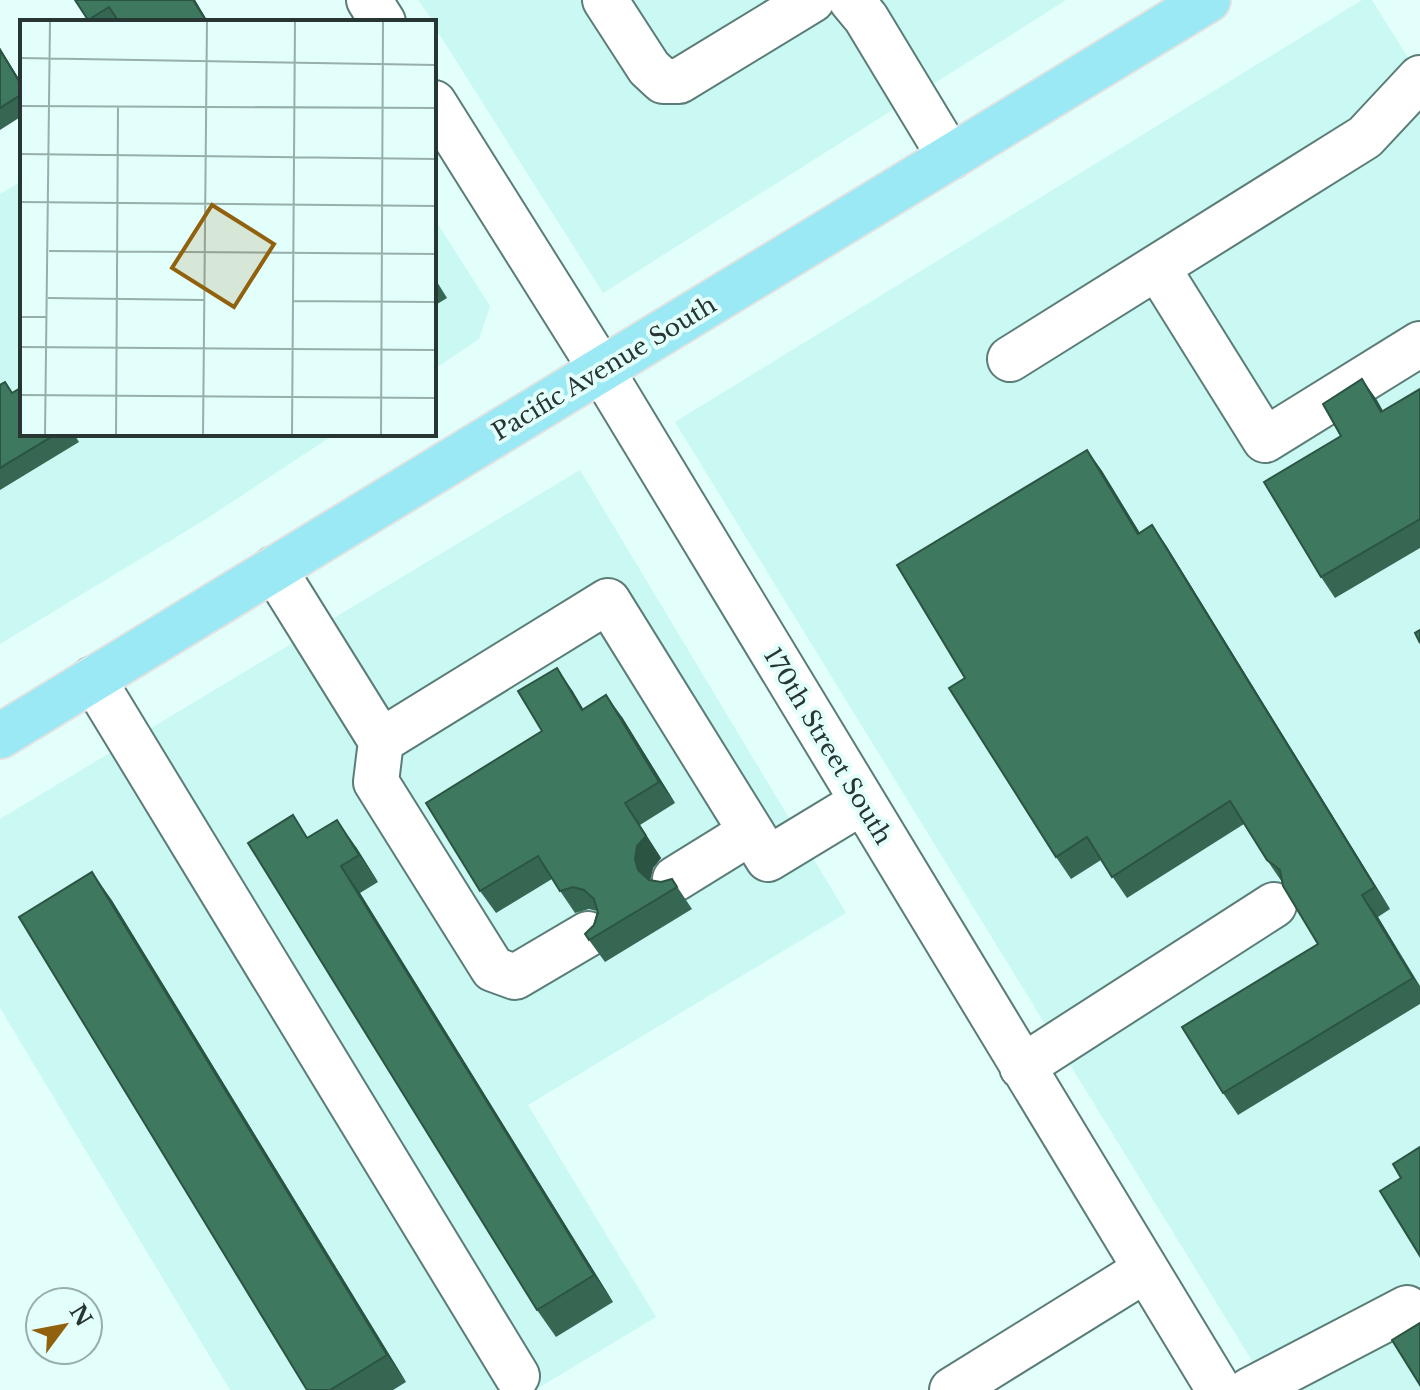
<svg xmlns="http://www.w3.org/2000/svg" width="1420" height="1390" viewBox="0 0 1420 1390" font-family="'Libre Baskerville',serif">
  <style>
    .built { fill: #caf8f2 }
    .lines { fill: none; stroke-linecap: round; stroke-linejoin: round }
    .minor-casing { stroke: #5b7c77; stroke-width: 48 }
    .major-casing { stroke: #e1e3e2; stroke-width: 48 }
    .minor { stroke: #fff; stroke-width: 44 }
    .major { stroke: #9ae9f4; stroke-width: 44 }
    .wall { fill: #356752 }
    .shaded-wall { fill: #2b5442 }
    .building { fill: #3e785f; stroke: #2b5442; stroke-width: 2 }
    .labels { text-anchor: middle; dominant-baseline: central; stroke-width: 8; stroke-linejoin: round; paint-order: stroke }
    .street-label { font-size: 24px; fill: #273533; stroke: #e2fffb }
    .inset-road { fill: none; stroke: #97aeab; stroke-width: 2 }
    .view { fill: #91610e; fill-opacity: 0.15; stroke: #91610e; stroke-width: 4 }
    .inset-edge { fill: none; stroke: #273533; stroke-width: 4 }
  </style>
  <rect width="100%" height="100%" fill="#e2fffb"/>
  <path class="built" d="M 418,0 L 1066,0 L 603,293 L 434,26 L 434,22 Z
    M 1362,0 L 1372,0 L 1420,77 L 1420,1390 L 1270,1390 L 675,422 Z
    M 22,181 L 22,434 L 335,434 L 206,519 L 0,644 L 0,194 Z
    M 434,218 L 490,306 L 479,339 L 434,369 Z
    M 580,470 L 846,913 L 528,1105 L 656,1317 L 535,1390 L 230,1390 L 0,1008 L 0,819 Z"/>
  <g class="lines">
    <defs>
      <path id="minor" d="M 369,0 L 383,22
        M 605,0 L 649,68 L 663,81 L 679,81 L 812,0
        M 851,0 L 866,18 L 950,157
        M 434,103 L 601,369 L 1219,1390
        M 1157,267 L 1265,440 L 1420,344
        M 1010,359 L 1365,137 L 1420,78
        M 274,569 L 381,741 L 608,601 L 768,859 L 862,802
        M 93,679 L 517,1376
        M 381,741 L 376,782 L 493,969 L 515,977 L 588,934
        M 675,879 L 751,832
        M 1022,1067 L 1274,905
        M 952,1390 L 1145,1270
        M 1250,1390 L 1407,1308 L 1420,1328"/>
      <path id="major" d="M 0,736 L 1208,0"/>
    </defs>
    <use href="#minor" class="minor-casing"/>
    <use href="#major" class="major-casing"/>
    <use href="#minor" class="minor"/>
    <use href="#major" class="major"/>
  </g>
  <path class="wall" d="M 75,0 L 195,0 L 208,22 L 89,22 Z
    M 0,48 L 22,84 L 22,116 L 0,130 Z
    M 434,277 L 447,298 L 434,306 Z
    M 1362,379 L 1383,411 L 1420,389 L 1420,548 L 1335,598 L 1321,577 L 1341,436 Z
    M 0,385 L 22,434 L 74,434 L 79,442 L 0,490 Z
    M 1087,450 L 1102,471 L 1140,533 L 1152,525 L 1167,547 L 1390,909 L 1378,917 L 1420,986 L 1420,1004 L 1238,1115 L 1223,1093 L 1318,944 L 1282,882 L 1267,860 L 1244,824 L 1127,898 L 1101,860 L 1071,879 L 1056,857 L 965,678 Z
    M 572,690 L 583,709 L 622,717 L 675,803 L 640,825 L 661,858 L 653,868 L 650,880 L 661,882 L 672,879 L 692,909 L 605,962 L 589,940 L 597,911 L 589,909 L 575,913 L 552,879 L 496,913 L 480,891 L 542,731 Z
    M 308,837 L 356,847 L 378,882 L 360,893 L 613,1302 L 556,1337 L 537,1310 Z
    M 111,899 L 406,1382 L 393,1390 L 307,1390 Z"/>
  <path class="shaded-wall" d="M 193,0 L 195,0 L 208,22 L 207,22 Z
    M 0,48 L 22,84 L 22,86 L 0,50 Z
    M 1362,379 L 1377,400 L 1395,433 L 1381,412 Z
    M 1087,450 L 1102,471 L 1153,555 L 1138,534 Z
    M 1152,525 L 1167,547 L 1390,909 L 1375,887 Z
    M 557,668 L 572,690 L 597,732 L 582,710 Z
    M 606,695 L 622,717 L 675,803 L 659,782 Z
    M 625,803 L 661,858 L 653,868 L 650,881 L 638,870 L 635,859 Z
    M 337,820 L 356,847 L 378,882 L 359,855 Z
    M 341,866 L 360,893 L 613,1302 L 594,1275 Z
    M 92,872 L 111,899 L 406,1382 L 387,1355 Z
    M 1362,895 L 1378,917 L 1420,988 L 1413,978 Z"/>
  <path class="building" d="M 75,0 L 193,0 L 207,22 L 119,22 L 109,7 L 88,20 Z
    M 0,50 L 22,86 L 22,94 L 0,108 Z
    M 1362,379 L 1381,412 L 1420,389 L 1420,519 L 1321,577 L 1264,482 L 1341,436 L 1323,404 Z
    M 5,382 L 12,393 L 22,387 L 22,434 L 56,434 L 0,468 L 0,385 Z
    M 1087,450 L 1138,534 L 1152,525 L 1375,887 L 1362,895 L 1413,978 L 1223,1093 L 1182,1027 L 1318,944 L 1283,886 L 1280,870 L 1267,860 L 1230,801 L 1112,877 L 1087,837 L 1056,857 L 949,688 L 965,678 L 897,565 Z
    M 1420,630 L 1420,643 L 1415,633 Z
    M 557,668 L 582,710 L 606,695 L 659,782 L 625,803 L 646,836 L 637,846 L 635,859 L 638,870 L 649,880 L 661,882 L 672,879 L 677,887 L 589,940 L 585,934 L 594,925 L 598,913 L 594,899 L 584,890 L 573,887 L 560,891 L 538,856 L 480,891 L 426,803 L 542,731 L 518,691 Z
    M 293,815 L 307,838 L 337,820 L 359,855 L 341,866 L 594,1275 L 537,1310 L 248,843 Z
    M 92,872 L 387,1355 L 330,1390 L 307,1390 L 19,917 Z
    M 1420,1147 L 1420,1256 L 1380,1191 L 1401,1178 L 1393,1164 Z
    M 1420,1323 L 1420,1385 L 1392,1340 Z"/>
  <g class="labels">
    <g class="street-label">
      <text transform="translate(604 368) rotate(-31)">Pacific Avenue South</text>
      <text transform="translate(828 746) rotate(59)">170th Street South</text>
    </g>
  </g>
  <g transform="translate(20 20)">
    <rect width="416" height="416" fill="#e2fffb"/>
    <path class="inset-road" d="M 0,38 L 416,45M 0,86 L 416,88M 0,134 L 416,139M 0,182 L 416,186M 29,231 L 416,234M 28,278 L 184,280M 273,281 L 416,282M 0,297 L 27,297M 0,327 L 416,330M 0,375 L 416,378M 25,416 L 30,0M 96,416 L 98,86M 183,416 L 187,0M 272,416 L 275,0M 361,416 L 363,0"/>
    <path class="view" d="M 192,185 L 254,224 L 214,287 L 152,248 Z"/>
    <rect width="416" height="416" class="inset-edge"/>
  </g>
  <g transform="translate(64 1326) rotate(58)"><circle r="38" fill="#e2fffb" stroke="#97aeab" stroke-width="2"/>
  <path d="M0-6L14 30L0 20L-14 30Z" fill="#91610e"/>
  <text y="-12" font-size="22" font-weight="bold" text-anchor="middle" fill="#273533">N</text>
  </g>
</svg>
